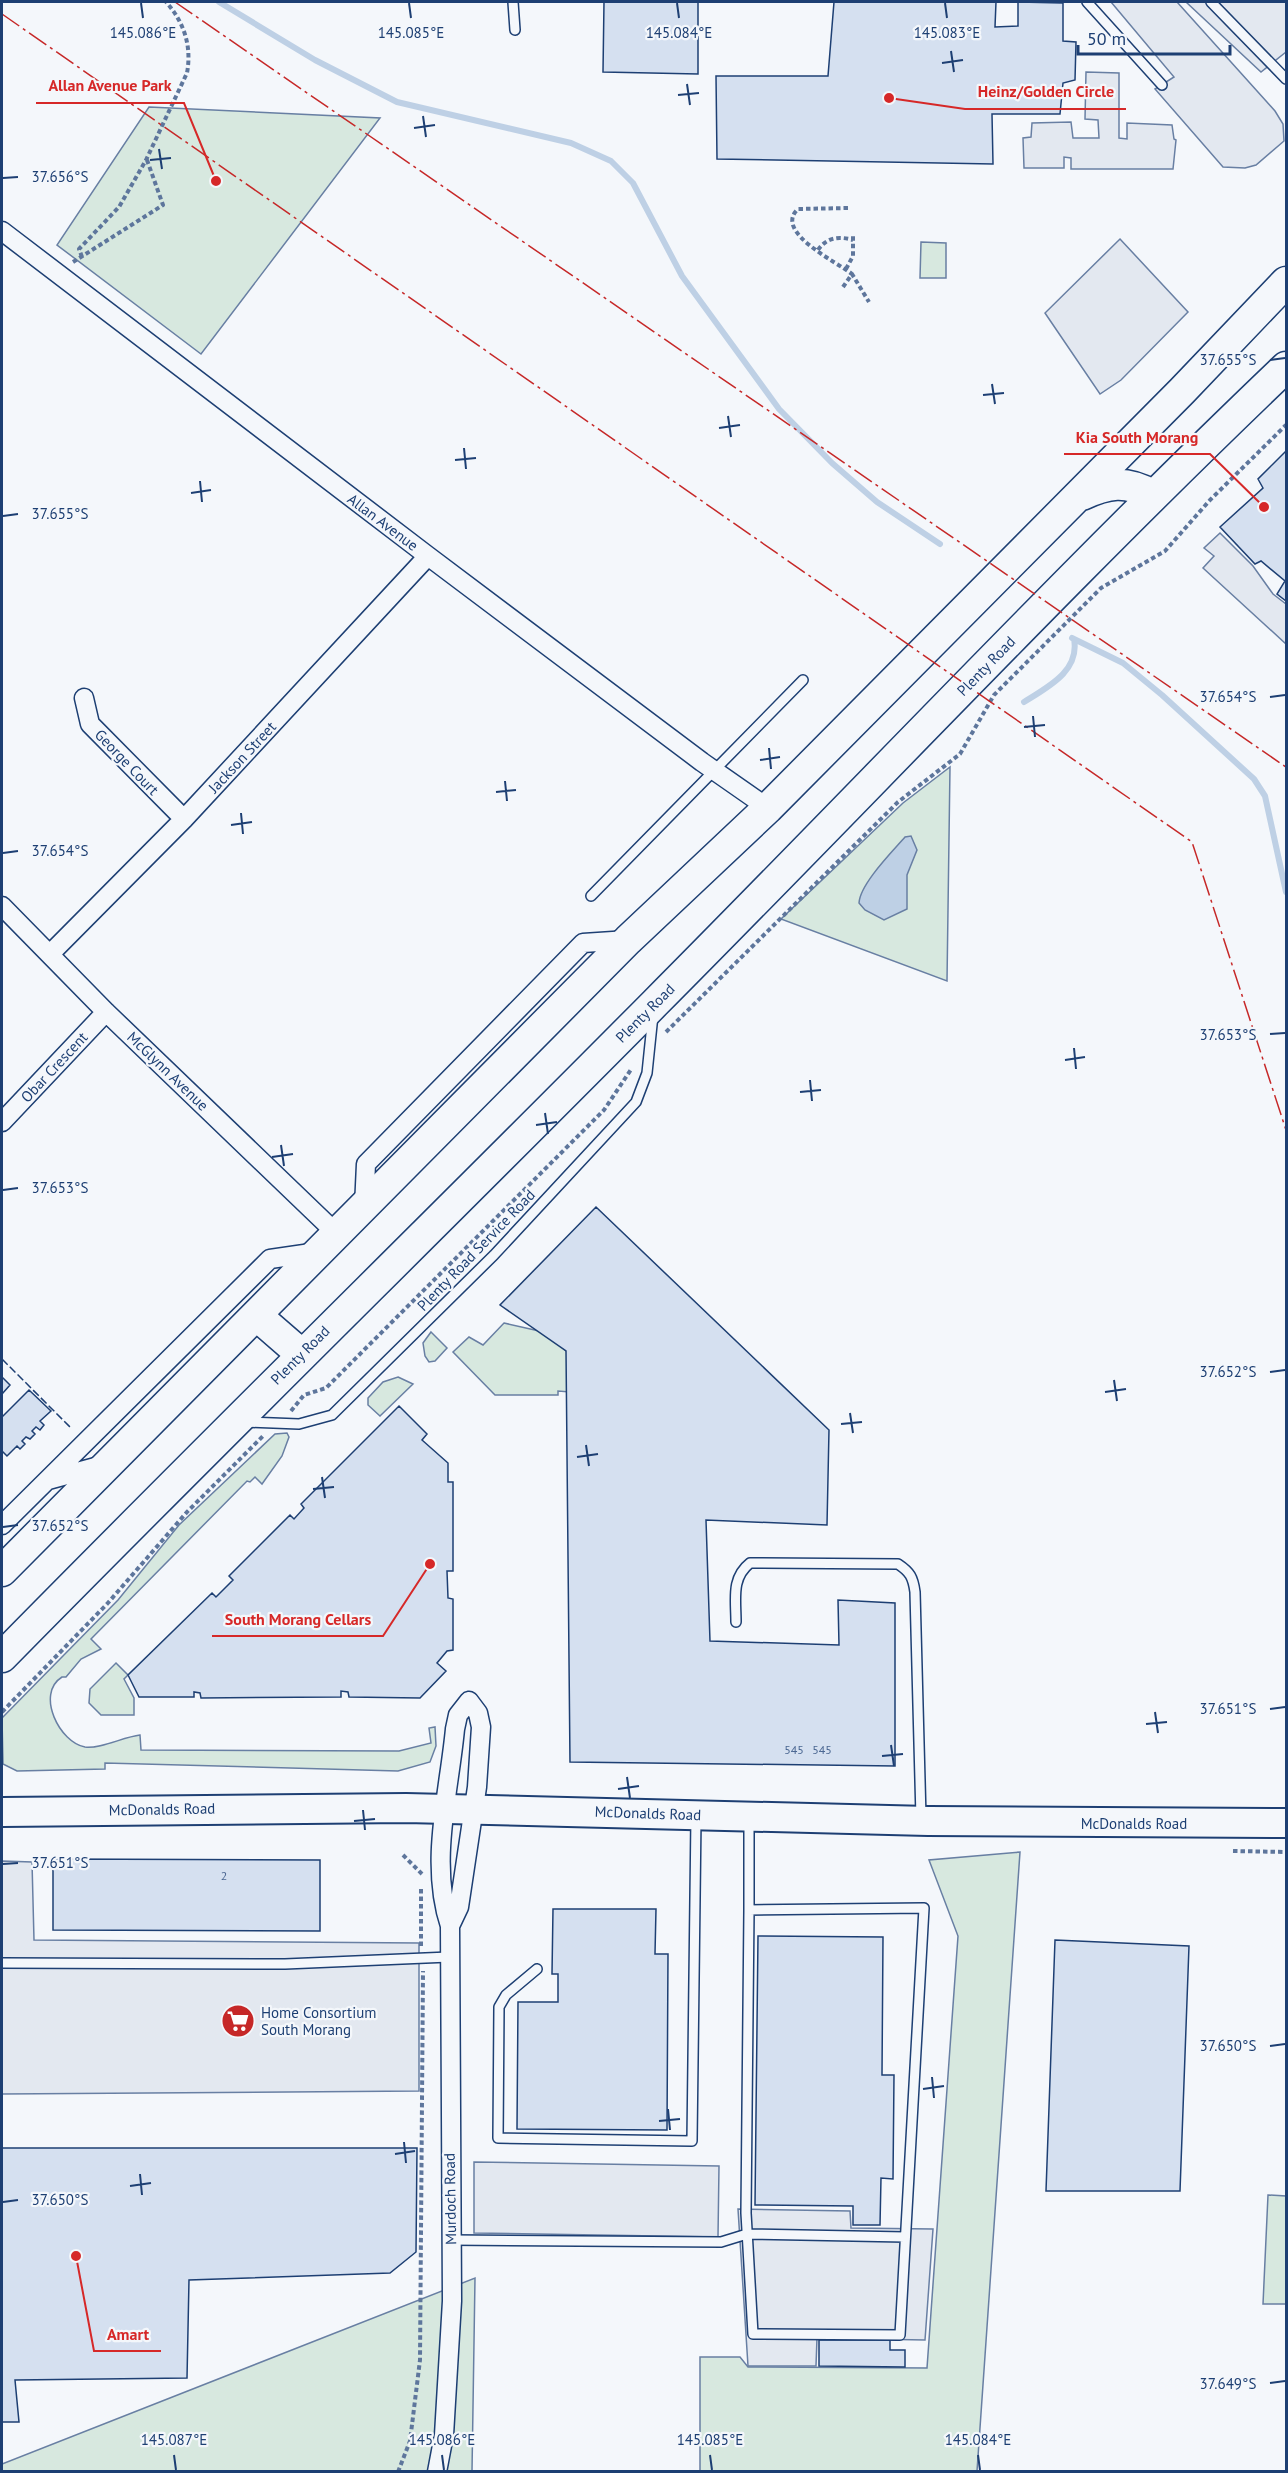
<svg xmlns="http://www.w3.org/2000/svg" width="1288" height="2473" viewBox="0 0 1288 2473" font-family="'PT Sans',sans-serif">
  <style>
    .green { fill: #d7e8df; stroke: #687fa3; stroke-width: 1.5 }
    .parking { fill: #e3e8f0; stroke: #687fa3; stroke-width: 1.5 }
    .water { fill: #bed0e5; stroke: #687fa3; stroke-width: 1.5 }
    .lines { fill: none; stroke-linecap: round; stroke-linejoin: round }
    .stream { stroke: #bed0e5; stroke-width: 6 }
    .building { fill: #d5e0f0; stroke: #1d3f73; stroke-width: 1.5 }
    .service-casing { stroke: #1d3f73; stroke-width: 12 }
    .minor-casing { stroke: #1d3f73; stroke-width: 21 }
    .primary-casing { stroke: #1d3f73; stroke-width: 32 }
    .trunk-casing { stroke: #1d3f73; stroke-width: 33 }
    .path { stroke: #5e769c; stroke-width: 4; stroke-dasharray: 4.5 3; stroke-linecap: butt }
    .service { stroke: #f4f7fb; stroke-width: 9 }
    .minor { stroke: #f4f7fb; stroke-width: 18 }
    .primary { stroke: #f4f7fb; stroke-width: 28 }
    .trunk { stroke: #f4f7fb; stroke-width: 30 }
    .fence { stroke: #1d3f73; stroke-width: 1.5; stroke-dasharray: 8 3; stroke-linecap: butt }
    .power { stroke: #c62828; stroke-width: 1.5; stroke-dasharray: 21 4.5 3 4.5; stroke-linecap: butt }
    .ticks { fill: none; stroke: #1d3f73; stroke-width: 2 }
    .labels { text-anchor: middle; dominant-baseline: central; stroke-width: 4.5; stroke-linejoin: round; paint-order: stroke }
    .number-label { font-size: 12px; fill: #4b6792 }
    .street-label { font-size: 15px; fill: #1d3f73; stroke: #f4f7fb }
    .poi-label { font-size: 15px; fill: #1d3f73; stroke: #f4f7fb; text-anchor: start }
    .ticks-label { font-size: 15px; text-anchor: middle; fill: #1d3f73; stroke: #f4f7fb; stroke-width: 4.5; stroke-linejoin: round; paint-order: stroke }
    .leader { fill: none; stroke: #d62828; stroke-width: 2 }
    .callout-dot { fill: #d62828; stroke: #f4f7fb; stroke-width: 2 }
    .callout-label { font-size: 16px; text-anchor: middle; font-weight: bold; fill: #d62828; stroke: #f4f7fb; stroke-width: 4.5; stroke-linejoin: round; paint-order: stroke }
  </style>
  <rect width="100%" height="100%" fill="#f4f7fb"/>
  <path class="green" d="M 149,107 L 380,118 L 201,354 L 57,245 Z
    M 921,242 L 946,243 L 946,278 L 920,278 Z
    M 950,767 L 947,981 L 781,919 L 903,803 Z
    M 504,1323 L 548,1333 L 570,1355 L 570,1392 L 558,1391 L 558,1395 L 495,1395 L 453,1352 L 469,1337 L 483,1345 Z
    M 431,1332 L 447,1348 L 435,1361 L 429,1362 L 425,1356 L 423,1343 Z
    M 398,1377 L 413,1384 L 380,1416 L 368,1405 L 368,1398 L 383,1382 Z
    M 287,1433 L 289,1437 L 282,1456 L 262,1484 L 255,1477 L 250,1482 L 247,1481 L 91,1639 L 101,1649 L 81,1659 L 66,1677 L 62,1677 C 35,1694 60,1743 85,1747 C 101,1749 123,1737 140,1735 L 141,1750 L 399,1751 L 431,1743 L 429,1728 L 435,1727 L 436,1746 L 430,1762 L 398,1771 L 105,1763 L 105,1769 L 17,1771 L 3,1764 L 2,1718 L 118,1600 L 179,1525 L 275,1434 Z
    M 116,1663 L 128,1675 L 124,1679 L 134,1698 L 134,1715 L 101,1715 L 89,1703 L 90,1689 Z
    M 1020,1852 L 977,2471 L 700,2471 L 700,2357 L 740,2357 L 748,2367 L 927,2368 L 958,1936 L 929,1860 Z
    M 1268,2195 L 1286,2196 L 1286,2304 L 1263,2304 Z
    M 475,2278 L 472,2471 L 2,2472 L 2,2464 Z"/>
  <path class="parking" d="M 1111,2 L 1177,2 L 1275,111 L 1283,124 L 1284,141 L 1256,165 L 1245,168 L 1223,167 L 1155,89 L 1174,77 Z
    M 1186,2 L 1286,2 L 1286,52 L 1261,72 Z
    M 1086,72 L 1119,73 L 1119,138 L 1127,139 L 1127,123 L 1172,125 L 1174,139 L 1176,140 L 1173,169 L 1071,169 L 1071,158 L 1064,157 L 1064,168 L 1024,168 L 1023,138 L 1031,137 L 1032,123 L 1071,122 L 1073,138 L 1099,138 L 1098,120 L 1085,119 Z
    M 1120,239 L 1188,312 L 1121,380 L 1100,394 L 1045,313 Z
    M 1220,533 L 1253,566 L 1273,594 L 1286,604 L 1286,644 L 1203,568 L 1214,556 L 1204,548 Z
    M 2,1861 L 32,1862 L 34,1940 L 419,1943 L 419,2091 L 2,2094 Z
    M 474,2162 L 719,2166 L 718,2237 L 474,2233 Z
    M 738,2209 L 850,2211 L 851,2228 L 933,2229 L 925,2340 L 817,2338 L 816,2366 L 748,2366 Z"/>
  <path class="water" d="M 911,836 L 917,850 L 907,875 L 907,909 L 884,920 L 865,910 L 859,903 C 860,884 892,852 905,837 Z"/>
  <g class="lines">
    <path class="stream" d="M 219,2 L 315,60 L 397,102 L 571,143 L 611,161 L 633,183 L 682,276 L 779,409 L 832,463 L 877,502 L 940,544
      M 1072,638 L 1123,663 L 1162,695 L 1254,779 L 1265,796 L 1286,892
      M 1024,702 C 1048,687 1080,671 1074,639"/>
  </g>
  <path class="building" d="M 604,2 L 698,2 L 698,74 L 603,72 Z
    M 834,2 L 996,2 L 995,27 L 1018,26 L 1018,2 L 1063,3 L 1063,41 L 1076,42 L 1075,80 L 1063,83 L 1060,114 L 992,114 L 993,164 L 717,159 L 716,76 L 828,76 Z
    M 1286,451 L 1286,601 L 1277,594 L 1285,581 L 1261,561 L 1255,564 L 1220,527 L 1263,488 L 1258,479 Z
    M 596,1207 L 829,1430 L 827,1525 L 706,1520 L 710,1641 L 839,1645 L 838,1600 L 895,1603 L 895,1766 L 570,1762 L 566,1351 L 500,1305 Z
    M 2,1377 L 10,1385 L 2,1394 Z
    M 29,1390 L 51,1411 L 40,1421 L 44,1425 L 40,1430 L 36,1427 L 32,1431 L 35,1434 L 30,1439 L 26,1437 L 22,1441 L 25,1444 L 20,1449 L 17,1446 L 7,1456 L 2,1451 L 2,1417 Z
    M 399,1406 L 427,1434 L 422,1440 L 448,1463 L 448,1482 L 453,1482 L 453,1571 L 447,1571 L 448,1598 L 453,1599 L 453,1650 L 447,1651 L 437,1663 L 446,1671 L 420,1698 L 349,1697 L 348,1692 L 341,1691 L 341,1697 L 201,1698 L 200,1693 L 194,1692 L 194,1697 L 139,1697 L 128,1675 L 212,1593 L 216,1597 L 233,1580 L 229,1576 L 290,1515 L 294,1519 L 304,1508 L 301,1504 Z
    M 53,1859 L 320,1860 L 320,1931 L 53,1930 Z
    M 553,1909 L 656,1909 L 655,1954 L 668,1954 L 667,2130 L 517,2129 L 518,2002 L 558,2002 L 558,1974 L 552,1974 Z
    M 758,1936 L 883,1937 L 882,2075 L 894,2075 L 893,2179 L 881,2178 L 880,2225 L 853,2225 L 853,2206 L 755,2205 Z
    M 1055,1940 L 1189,1946 L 1180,2191 L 1046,2191 Z
    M 2,2148 L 417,2148 L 416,2252 L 390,2273 L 189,2280 L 187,2378 L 15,2380 L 19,2422 L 2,2422 Z
    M 819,2340 L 890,2340 L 890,2350 L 905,2350 L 905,2367 L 819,2366 Z"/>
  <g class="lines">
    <defs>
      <path id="service" d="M 513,2 L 515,30
        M 1087,2 L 1162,85
        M 1211,2 L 1286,79
        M 591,896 L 803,680
        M 246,1422 L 299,1424 L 332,1415 L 494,1255 L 636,1102 L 647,1073 L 653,1015
        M 736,1622 C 736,1599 731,1578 750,1563 L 898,1564 C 910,1572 913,1577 915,1592 L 921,1818
        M 749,1910 L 746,2213 L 753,2334 L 900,2335 L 924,1908 L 749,1910 L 749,1818
        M 2,1963 L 285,1964 L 449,1957
        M 537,1969 L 506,1995 L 499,2007 L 498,2138 L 692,2141 L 696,1817
        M 451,2240 L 721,2242 L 747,2234 L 905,2237"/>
      <path id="minor" d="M 2,231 L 428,556 L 702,762 L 768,808
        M 84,698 L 90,724 L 184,819
        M 2,906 L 106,1012 L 337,1234
        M 51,953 L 184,819 L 428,556
        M 2,1122 L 106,1012
        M 364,1207 L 366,1164 L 583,943 L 628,940
        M 48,1480 L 103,1465
        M 2,1525 L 270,1259 L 318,1252
        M 437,2472 L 444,2435 L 452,2301 L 450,1926 C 429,1863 449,1793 455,1729 L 458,1715 L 469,1701 L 478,1713 L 481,1727 L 477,1787 L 459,1907 L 450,1926"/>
      <path id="primary" d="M 2,1812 L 406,1808 L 928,1821 L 1286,1823"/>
      <path id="trunk" d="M 1082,495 C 1108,483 1126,480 1152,495
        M 256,1315 L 301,1354
        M 2,1571 L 628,940 L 768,808 L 1182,391 L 1286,282
        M 2,1657 C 218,1437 438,1222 655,1003 C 866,791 1070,573 1286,367"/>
    </defs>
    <use href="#service" class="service-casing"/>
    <use href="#minor" class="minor-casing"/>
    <use href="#primary" class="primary-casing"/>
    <use href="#trunk" class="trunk-casing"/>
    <path class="path" d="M 848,208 L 798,209 C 773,232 837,262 852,274
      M 818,250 C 827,237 839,236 853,240
      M 82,257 L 79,249 L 119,207 L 146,160 L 187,73 C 192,46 184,22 166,2
      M 73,262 L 163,205 L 147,160
      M 846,269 L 853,256 L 853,236
      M 843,287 L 852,274 L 869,302
      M 666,1032 L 898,802 L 960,754 L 994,695 L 1101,588 L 1165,551 L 1210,500 L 1286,425
      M 291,1411 L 304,1395 L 326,1388 L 604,1110 L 632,1068
      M 2,1712 L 107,1604 L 187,1512 L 263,1436
      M 1233,1851 L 1286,1852
      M 403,1855 L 422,1874
      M 421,1946 L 421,1887
      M 398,2472 L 410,2441 L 420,2360 L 423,1971"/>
    <use href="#service" class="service"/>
    <use href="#minor" class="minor"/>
    <use href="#primary" class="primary"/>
    <use href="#trunk" class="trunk"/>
    <path class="fence" d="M 2,1359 L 71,1428"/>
    <path class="power" d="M 175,2 L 1286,767
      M 2,14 L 1192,842 L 1286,1130"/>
  </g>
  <path class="ticks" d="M 141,3 L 143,18M 409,3 L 411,18M 677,3 L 679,18M 945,3 L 947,18M 951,51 L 954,72M 942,63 L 963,60M 687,84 L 690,105M 678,95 L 699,93M 423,116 L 426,137M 414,128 L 435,125M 159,149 L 162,169M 150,160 L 171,158M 3,178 L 18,177M 1270,360 L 1285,358M 992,384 L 995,404M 983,395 L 1004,393M 728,416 L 731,437M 719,428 L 740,425M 464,448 L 466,469M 455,460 L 476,458M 200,481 L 202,502M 191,493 L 211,490M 3,516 L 18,514M 1270,697 L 1285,695M 1033,716 L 1035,737M 1024,727 L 1045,725M 769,748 L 771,769M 760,760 L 780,757M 505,781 L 507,801M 496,792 L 516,790M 241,813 L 243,834M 231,825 L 252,822M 3,853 L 18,851M 1270,1034 L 1285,1033M 1074,1048 L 1076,1069M 1065,1060 L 1085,1057M 810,1080 L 812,1101M 800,1092 L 821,1090M 545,1113 L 548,1134M 536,1125 L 557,1122M 281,1145 L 284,1166M 272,1157 L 293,1154M 3,1190 L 18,1188M 1270,1372 L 1285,1370M 1114,1380 L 1117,1401M 1105,1392 L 1126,1389M 850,1413 L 853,1433M 841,1424 L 862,1422M 586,1445 L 589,1466M 577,1457 L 598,1454M 322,1477 L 325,1498M 313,1489 L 334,1487M 3,1527 L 18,1525M 1270,1709 L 1285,1707M 1155,1712 L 1158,1733M 1146,1724 L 1167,1722M 891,1745 L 894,1766M 882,1756 L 903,1754M 627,1777 L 630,1798M 618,1789 L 639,1786M 363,1810 L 365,1830M 354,1821 L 375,1819M 3,1864 L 18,1863M 1270,2046 L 1285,2044M 932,2077 L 934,2098M 923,2089 L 944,2086M 668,2109 L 670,2130M 659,2121 L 680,2119M 404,2142 L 406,2163M 395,2154 L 415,2151M 140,2174 L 142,2195M 130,2186 L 151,2183M 3,2202 L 18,2200M 1270,2383 L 1285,2381M 174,2455 L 176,2470M 442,2455 L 444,2470M 710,2455 L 712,2470M 978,2455 L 980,2470"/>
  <defs>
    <symbol id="supermarket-disc" viewBox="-11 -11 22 22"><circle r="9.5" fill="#c62828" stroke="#f4f7fb"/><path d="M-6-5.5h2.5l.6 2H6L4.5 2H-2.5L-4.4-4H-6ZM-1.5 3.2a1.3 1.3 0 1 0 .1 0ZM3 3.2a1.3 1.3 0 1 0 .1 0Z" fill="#fff"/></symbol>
  </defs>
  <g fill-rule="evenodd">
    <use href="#supermarket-disc" x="219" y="2002" width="38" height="38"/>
  </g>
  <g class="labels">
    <g class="number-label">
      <text x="794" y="1749">545</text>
      <text x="822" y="1749">545</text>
      <text x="224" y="1875">2</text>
    </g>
    <g class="street-label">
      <text transform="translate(383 522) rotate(37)">Allan Avenue</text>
      <text transform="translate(986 666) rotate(-46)">Plenty Road</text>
      <text transform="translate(242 757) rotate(-47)">Jackson Street</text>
      <text transform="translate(127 762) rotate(46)">George Court</text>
      <text transform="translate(645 1013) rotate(-45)">Plenty Road</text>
      <text transform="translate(54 1067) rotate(-47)">Obar Crescent</text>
      <text transform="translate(168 1071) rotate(44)">McGlynn Avenue</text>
      <text transform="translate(476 1250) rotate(-46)">Plenty Road Service Road</text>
      <text transform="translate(300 1355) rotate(-45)">Plenty Road</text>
      <text transform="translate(162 1809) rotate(-1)">McDonalds Road</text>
      <text transform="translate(648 1813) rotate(2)">McDonalds Road</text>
      <text x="1134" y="1823">McDonalds Road</text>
      <text transform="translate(450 2199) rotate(-91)">Murdoch Road</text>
    </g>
    <g class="poi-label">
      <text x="261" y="2012">Home Consortium<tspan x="261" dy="17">South Morang</tspan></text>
    </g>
  </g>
  <g class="ticks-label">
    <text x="143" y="38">145.086°E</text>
    <text x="411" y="38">145.085°E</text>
    <text x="679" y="38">145.084°E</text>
    <text x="947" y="38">145.083°E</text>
    <text x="60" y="182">37.656°S</text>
    <text x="1228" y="365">37.655°S</text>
    <text x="60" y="519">37.655°S</text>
    <text x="1228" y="702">37.654°S</text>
    <text x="60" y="856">37.654°S</text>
    <text x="1228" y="1040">37.653°S</text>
    <text x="60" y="1193">37.653°S</text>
    <text x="1228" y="1377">37.652°S</text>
    <text x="60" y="1531">37.652°S</text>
    <text x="1228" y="1714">37.651°S</text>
    <text x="60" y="1868">37.651°S</text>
    <text x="1228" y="2051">37.650°S</text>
    <text x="60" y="2205">37.650°S</text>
    <text x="1228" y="2389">37.649°S</text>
    <text x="174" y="2445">145.087°E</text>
    <text x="442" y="2445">145.086°E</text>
    <text x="710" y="2445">145.085°E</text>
    <text x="978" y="2445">145.084°E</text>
  </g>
  <path class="leader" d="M216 181L184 103H36M889 98L965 109H1126M1264 507L1210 454H1064M430 1564L383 1636H212M76 2256L94 2351H161"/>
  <g class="callout-dot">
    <circle cx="216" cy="181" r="6"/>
    <circle cx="889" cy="98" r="6"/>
    <circle cx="1264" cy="507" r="6"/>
    <circle cx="430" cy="1564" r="6"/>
    <circle cx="76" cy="2256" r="6"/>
  </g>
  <g class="callout-label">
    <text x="110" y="91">Allan Avenue Park</text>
    <text x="1046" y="97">Heinz/Golden Circle</text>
    <text x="1137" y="443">Kia South Morang</text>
    <text x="298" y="1625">South Morang Cellars</text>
    <text x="128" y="2340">Amart</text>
  </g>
  <rect width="1288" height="2473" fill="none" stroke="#1d3f73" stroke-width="6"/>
  <path d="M1078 45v9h152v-9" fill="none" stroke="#1d3f73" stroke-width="3"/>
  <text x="1087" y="45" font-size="18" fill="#1d3f73" stroke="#f4f7fb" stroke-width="4.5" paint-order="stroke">50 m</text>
</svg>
